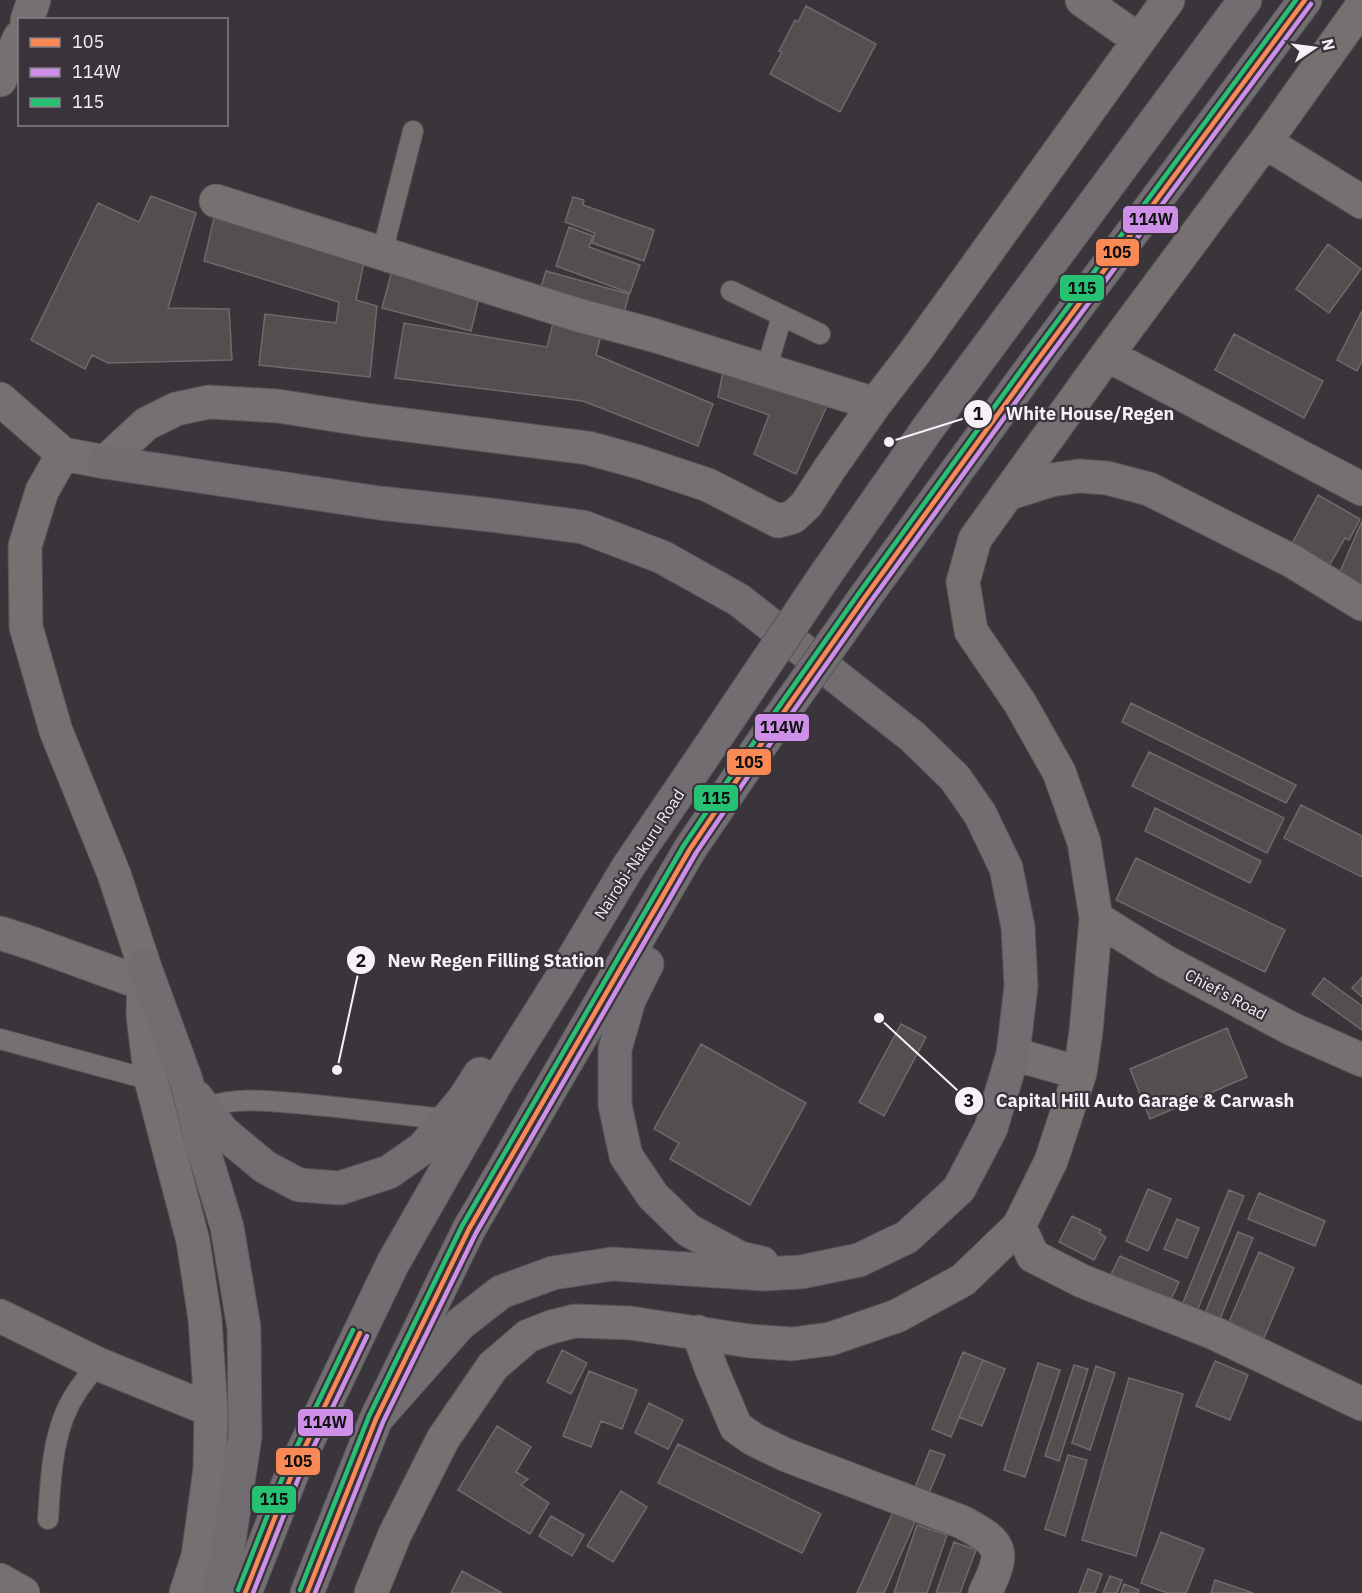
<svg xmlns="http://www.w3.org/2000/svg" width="1362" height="1593" viewBox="0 0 1362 1593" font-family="'IBM Plex Sans',sans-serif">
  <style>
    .building { fill: #534f4f; stroke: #6e6a6b; stroke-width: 1.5 }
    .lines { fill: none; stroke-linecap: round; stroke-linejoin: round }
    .lane-casing { stroke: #565457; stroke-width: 22 }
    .street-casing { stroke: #565457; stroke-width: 35 }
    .highway-casing { stroke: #565457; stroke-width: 35 }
    .lane { stroke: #767071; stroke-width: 20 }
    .street { stroke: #767071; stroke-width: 33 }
    .highway { stroke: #716d70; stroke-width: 33 }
    .highway-bridge-casing { stroke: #565457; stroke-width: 35; stroke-linecap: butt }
    .highway-bridge { stroke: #716d70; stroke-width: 33 }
    .bus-1-casing { stroke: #3a333c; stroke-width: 9 }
    .bus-2-casing { stroke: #3a333c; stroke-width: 9 }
    .bus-3-casing { stroke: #3a333c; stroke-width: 9 }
    .bus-1 { stroke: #f98a56; stroke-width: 4.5 }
    .bus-2 { stroke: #ce8fe9; stroke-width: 4.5 }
    .bus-3 { stroke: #26c172; stroke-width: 4.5 }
    .labels { text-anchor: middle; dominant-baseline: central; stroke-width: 4.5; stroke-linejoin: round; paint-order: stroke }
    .street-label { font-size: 16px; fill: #f6f1f7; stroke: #3a333c }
    .leader { fill: none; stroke: #f6f1f7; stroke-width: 2 }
    .callout-dot { fill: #f6f1f7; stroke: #3a333c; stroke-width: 2 }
    .mark-label { font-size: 18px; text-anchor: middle; font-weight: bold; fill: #111 }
    .callout-label { font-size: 18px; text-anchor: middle; font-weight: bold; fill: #f6f1f7; stroke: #3a333c; stroke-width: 4.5; stroke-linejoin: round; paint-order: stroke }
    .line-badge { stroke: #3a333c; stroke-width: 2 }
    .pale-badge-label { font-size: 16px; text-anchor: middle; font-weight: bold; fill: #111 }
  </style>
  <rect width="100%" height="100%" fill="#39353a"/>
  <path class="building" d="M 806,6 L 876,44 L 840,112 L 770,74 L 782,52 L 779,51 L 795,20 L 798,22 Z
    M 151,196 L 196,213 L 168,308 L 229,309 L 232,360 L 108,363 L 92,355 L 85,369 L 31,340 L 98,203 L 139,222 Z
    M 573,197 L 584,200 L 583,205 L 654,230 L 644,261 L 592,243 L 595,233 L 565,222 Z
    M 214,218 L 364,262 L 356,300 L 377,306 L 370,377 L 259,365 L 265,314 L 336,323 L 339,302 L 204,261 Z
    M 569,227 L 593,236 L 589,247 L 640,265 L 630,293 L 556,266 Z
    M 1328,244 L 1361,269 L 1329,313 L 1296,289 Z
    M 393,267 L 481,290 L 471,331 L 382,308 Z
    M 546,271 L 629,294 L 622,321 L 538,297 Z
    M 1362,311 L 1362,361 L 1357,371 L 1337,360 Z
    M 555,315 L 604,324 L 596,355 L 713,404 L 698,446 L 583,401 L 395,378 L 404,323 L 547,347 Z
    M 1234,334 L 1323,381 L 1304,418 L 1215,370 Z
    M 725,361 L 827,406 L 796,474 L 754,454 L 769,415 L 718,397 Z
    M 1318,495 L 1360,519 L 1349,540 L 1345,538 L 1324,575 L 1286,555 Z
    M 1362,521 L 1362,584 L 1339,574 Z
    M 1131,703 L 1296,785 L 1286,803 L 1122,722 Z
    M 1149,752 L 1284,818 L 1267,853 L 1132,786 Z
    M 1301,805 L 1362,836 L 1362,877 L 1284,838 Z
    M 1155,808 L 1261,861 L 1250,883 L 1145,831 Z
    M 1136,858 L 1285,930 L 1265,972 L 1116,900 Z
    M 1362,977 L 1362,997 L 1352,988 Z
    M 1324,978 L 1362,1006 L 1362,1030 L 1312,994 Z
    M 901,1024 L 926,1037 L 884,1116 L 859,1102 Z
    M 1227,1028 L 1247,1077 L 1150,1119 L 1130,1069 Z
    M 701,1044 L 806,1103 L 750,1205 L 670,1159 L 679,1143 L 654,1129 Z
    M 1148,1189 L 1171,1199 L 1148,1251 L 1126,1241 Z
    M 1229,1190 L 1244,1196 L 1195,1316 L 1180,1310 Z
    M 1259,1193 L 1325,1221 L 1315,1246 L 1248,1219 Z
    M 1072,1216 L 1101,1230 L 1099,1233 L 1106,1237 L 1094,1260 L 1059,1242 Z
    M 1177,1219 L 1199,1228 L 1187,1258 L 1164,1249 Z
    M 1238,1232 L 1253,1238 L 1218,1324 L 1203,1318 Z
    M 1259,1252 L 1294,1268 L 1264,1338 L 1229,1322 Z
    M 1120,1256 L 1179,1282 L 1169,1304 L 1110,1277 Z
    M 562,1350 L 587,1363 L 571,1394 L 547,1382 Z
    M 963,1352 L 983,1360 L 951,1437 L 932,1429 Z
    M 983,1360 L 1005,1369 L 982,1426 L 959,1417 Z
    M 1215,1361 L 1248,1375 L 1230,1420 L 1196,1406 Z
    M 1038,1363 L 1060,1370 L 1025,1477 L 1004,1470 Z
    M 1074,1365 L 1088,1369 L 1059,1461 L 1045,1456 Z
    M 1096,1366 L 1115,1373 L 1090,1450 L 1072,1443 Z
    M 589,1371 L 637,1390 L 622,1429 L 601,1421 L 591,1447 L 563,1436 Z
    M 1129,1378 L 1183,1394 L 1136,1556 L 1082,1540 Z
    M 649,1403 L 683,1420 L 668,1449 L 635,1433 Z
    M 497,1426 L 531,1447 L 516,1472 L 528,1479 L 521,1485 L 549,1503 L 530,1534 L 458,1490 Z
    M 678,1444 L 821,1514 L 802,1553 L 658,1483 Z
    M 930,1450 L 945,1455 L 929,1493 L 915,1487 Z
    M 1068,1455 L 1087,1460 L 1065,1536 L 1045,1529 Z
    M 621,1491 L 647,1507 L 613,1562 L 587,1546 Z
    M 893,1512 L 915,1522 L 884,1593 L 857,1593 Z
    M 551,1516 L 584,1535 L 572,1556 L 539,1536 Z
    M 917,1525 L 947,1535 L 927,1593 L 894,1593 Z
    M 1161,1532 L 1204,1549 L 1186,1593 L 1167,1593 L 1141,1583 Z
    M 954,1542 L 976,1550 L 960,1593 L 936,1593 Z
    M 1088,1569 L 1102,1574 L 1095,1593 L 1079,1593 Z
    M 462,1571 L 502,1593 L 451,1593 Z
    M 1110,1576 L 1122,1580 L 1117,1593 L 1103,1593 Z
    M 1215,1580 L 1253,1593 L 1211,1593 Z
    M 1124,1584 L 1139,1590 L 1138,1593 L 1121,1593 Z"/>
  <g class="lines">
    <defs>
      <path id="lane" d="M 382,253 L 413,131
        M 731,291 L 820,334
        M 766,370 L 782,316
        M 0,1039 L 151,1080
        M 204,1108 C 237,1096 270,1101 304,1104 C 352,1108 399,1115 447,1119
        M 48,1519 C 51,1475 52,1427 78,1390 C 84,1381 91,1373 98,1364"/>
      <path id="street" d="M 1082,0 L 1139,40
        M 27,20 L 34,0
        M 0,80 L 20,37
        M 1265,142 L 1362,202
        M 216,201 L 578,315 L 653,335 L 875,404
        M 1107,355 L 1362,489
        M 0,399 L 63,454 L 105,462 L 146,424 L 176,409 L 209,402 L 278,406 L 367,420 L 588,448 L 639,462 L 708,485 L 778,521 L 793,517 L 806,505 L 830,468 L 875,404 L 915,352 L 1168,0
        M 63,454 L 42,491 L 25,546 L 26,627 L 56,731 L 114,874 L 144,965 L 143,1016 L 151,1080 L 193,1241 L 205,1319 L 211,1410 L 210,1469 L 198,1556 L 186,1593
        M 1007,494 L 1051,480 L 1079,476 L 1107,478 L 1149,489 L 1292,561 L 1362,604
        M 1096,918 L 1166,962 L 1292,1029 L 1362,1060
        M 0,933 L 34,944 L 144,984
        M 1013,1054 L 1080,1073
        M 1019,1226 L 1033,1256 L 1082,1281 L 1214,1333 L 1362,1404
        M 0,1316 L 98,1364 L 211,1410
        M 698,1332 L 711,1368 L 736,1427 L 753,1439 L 786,1455 L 962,1522 C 1003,1544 1006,1550 985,1593
        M 0,1580 L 23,1593
        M 371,1593 L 395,1534 L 443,1439 L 493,1366 L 528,1336 L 551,1327 L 575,1321 L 630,1323 L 750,1341 L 792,1344 L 830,1339 L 897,1316 L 963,1280 L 1019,1226 L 1051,1161 L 1080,1073 L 1086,1031 L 1096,918 L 1084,842 L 1059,772 L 1020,703 L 971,631 L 963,582 L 975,539 L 1107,355 L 1265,142 L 1362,6"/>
      <path id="highway" d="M 105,462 L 379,503 L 491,515 L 583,527 L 662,557 L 739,600 L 913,737 L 955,778 L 980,814 L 1006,868 L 1018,927 L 1021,986 L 1013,1054 L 991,1128 L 959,1189 L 907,1237 L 859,1260 L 801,1272 L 763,1274 L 612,1264 L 553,1273 L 501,1292 L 460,1324 L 376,1419
        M 826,574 L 928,428 L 1245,0
        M 865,597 L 1033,366 L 1305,0
        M 647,964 L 629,1000 L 615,1049 L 615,1105 L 626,1156 L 653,1196 L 688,1230 L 740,1258 L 762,1263
        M 144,965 L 186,1080 L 203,1148 L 227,1227 L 244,1328 L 245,1437 L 226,1561 L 218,1593
        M 196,1097 L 223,1132 L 265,1167 L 299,1185 L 340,1188 L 389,1172 L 423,1148 L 464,1099 L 480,1074
        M 245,1593 L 292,1474 L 393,1263 L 499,1078 L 558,984 L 628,867 L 717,736
        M 307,1593 L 376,1419 L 469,1229 L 690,849 L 762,743"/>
    </defs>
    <use href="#lane" class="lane-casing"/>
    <use href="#street" class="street-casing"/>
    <use href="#highway" class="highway-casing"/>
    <use href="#lane" class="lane"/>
    <use href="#street" class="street"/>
    <use href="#highway" class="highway"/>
    <defs>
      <path id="highway-bridge" d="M 717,736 L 826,574
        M 762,743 L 865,597"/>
    </defs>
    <use href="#highway-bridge" class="highway-bridge-casing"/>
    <use href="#highway-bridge" class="highway-bridge"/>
    <defs>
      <path id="bus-1" d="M 245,1593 L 292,1474 L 360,1333
        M 307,1593 L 376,1419 L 469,1229 L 690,849 L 762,743 L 865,597 L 1033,366 L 1305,0"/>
      <path id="bus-2" d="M 253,1593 L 299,1477 L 367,1336
        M 315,1593 L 383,1422 L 476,1233 L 696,853 L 768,747 L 871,601 L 1039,370 L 1311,4"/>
      <path id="bus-3" d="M 238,1590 L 285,1471 L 353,1330
        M 300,1590 L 369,1416 L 462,1226 L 684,845 L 756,739 L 859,593 L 1027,362 L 1296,0"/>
    </defs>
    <use href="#bus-1" class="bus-1-casing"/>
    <use href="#bus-2" class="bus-2-casing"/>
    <use href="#bus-3" class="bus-3-casing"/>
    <use href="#bus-1" class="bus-1"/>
    <use href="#bus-2" class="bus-2"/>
    <use href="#bus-3" class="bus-3"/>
  </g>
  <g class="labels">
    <g class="street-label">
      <text transform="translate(639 854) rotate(-57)">Nairobi-Nakuru Road</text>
      <text transform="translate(1226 994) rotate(28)">Chief's Road</text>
    </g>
  </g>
  <path class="leader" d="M889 442L978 414M337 1070L361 960M879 1018L969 1101"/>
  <g class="callout-dot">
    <circle cx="889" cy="442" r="6"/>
    <circle cx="337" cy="1070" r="6"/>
    <circle cx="879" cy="1018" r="6"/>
    <circle cx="978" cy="414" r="15"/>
    <circle cx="361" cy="960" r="15"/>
    <circle cx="969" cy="1101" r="15"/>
  </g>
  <g class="mark-label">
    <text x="978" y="420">1</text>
    <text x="361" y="967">2</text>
    <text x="969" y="1107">3</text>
  </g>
  <g class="callout-label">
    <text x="1090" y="420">White House/Regen</text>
    <text x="496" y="967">New Regen Filling Station</text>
    <text x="1145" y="1107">Capital Hill Auto Garage &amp; Carwash</text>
  </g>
  <g class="line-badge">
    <rect x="1122" y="205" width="57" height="29" rx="6" fill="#ce8fe9"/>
    <rect x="1095" y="238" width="45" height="29" rx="6" fill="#f98a56"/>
    <rect x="1059" y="274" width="46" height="28" rx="6" fill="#26c172"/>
    <rect x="754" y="713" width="56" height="29" rx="6" fill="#ce8fe9"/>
    <rect x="726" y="748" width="46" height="28" rx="6" fill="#f98a56"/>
    <rect x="693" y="784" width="46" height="28" rx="6" fill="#26c172"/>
    <rect x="297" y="1408" width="57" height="29" rx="6" fill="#ce8fe9"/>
    <rect x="275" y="1447" width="46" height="29" rx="6" fill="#f98a56"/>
    <rect x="251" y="1485" width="46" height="29" rx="6" fill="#26c172"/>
  </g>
  <g class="pale-badge-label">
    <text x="1151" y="225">114W</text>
    <text x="1117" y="258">105</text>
    <text x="1082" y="294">115</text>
    <text x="782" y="733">114W</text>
    <text x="749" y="768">105</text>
    <text x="716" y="804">115</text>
    <text x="325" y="1428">114W</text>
    <text x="298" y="1467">105</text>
    <text x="274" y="1505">115</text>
  </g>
  <rect x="18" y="18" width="210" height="108" fill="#3a333c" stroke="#857f87" stroke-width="1.5"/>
  <rect x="30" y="38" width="30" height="9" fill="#f98a56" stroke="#857f87" stroke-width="1.5"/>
  <text x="72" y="48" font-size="18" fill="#f6f1f7">105</text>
  <rect x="30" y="68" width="30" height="9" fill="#ce8fe9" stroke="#857f87" stroke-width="1.5"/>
  <text x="72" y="78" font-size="18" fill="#f6f1f7">114W</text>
  <rect x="30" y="98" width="30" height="9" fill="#26c172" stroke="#857f87" stroke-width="1.5"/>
  <text x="72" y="108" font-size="18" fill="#f6f1f7">115</text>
  <g transform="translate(1314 48) rotate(77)" stroke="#3a333c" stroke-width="4.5" paint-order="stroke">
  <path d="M0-4.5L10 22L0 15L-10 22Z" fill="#f6f1f7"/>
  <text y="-9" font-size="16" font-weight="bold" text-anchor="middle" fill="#f6f1f7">N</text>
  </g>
</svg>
